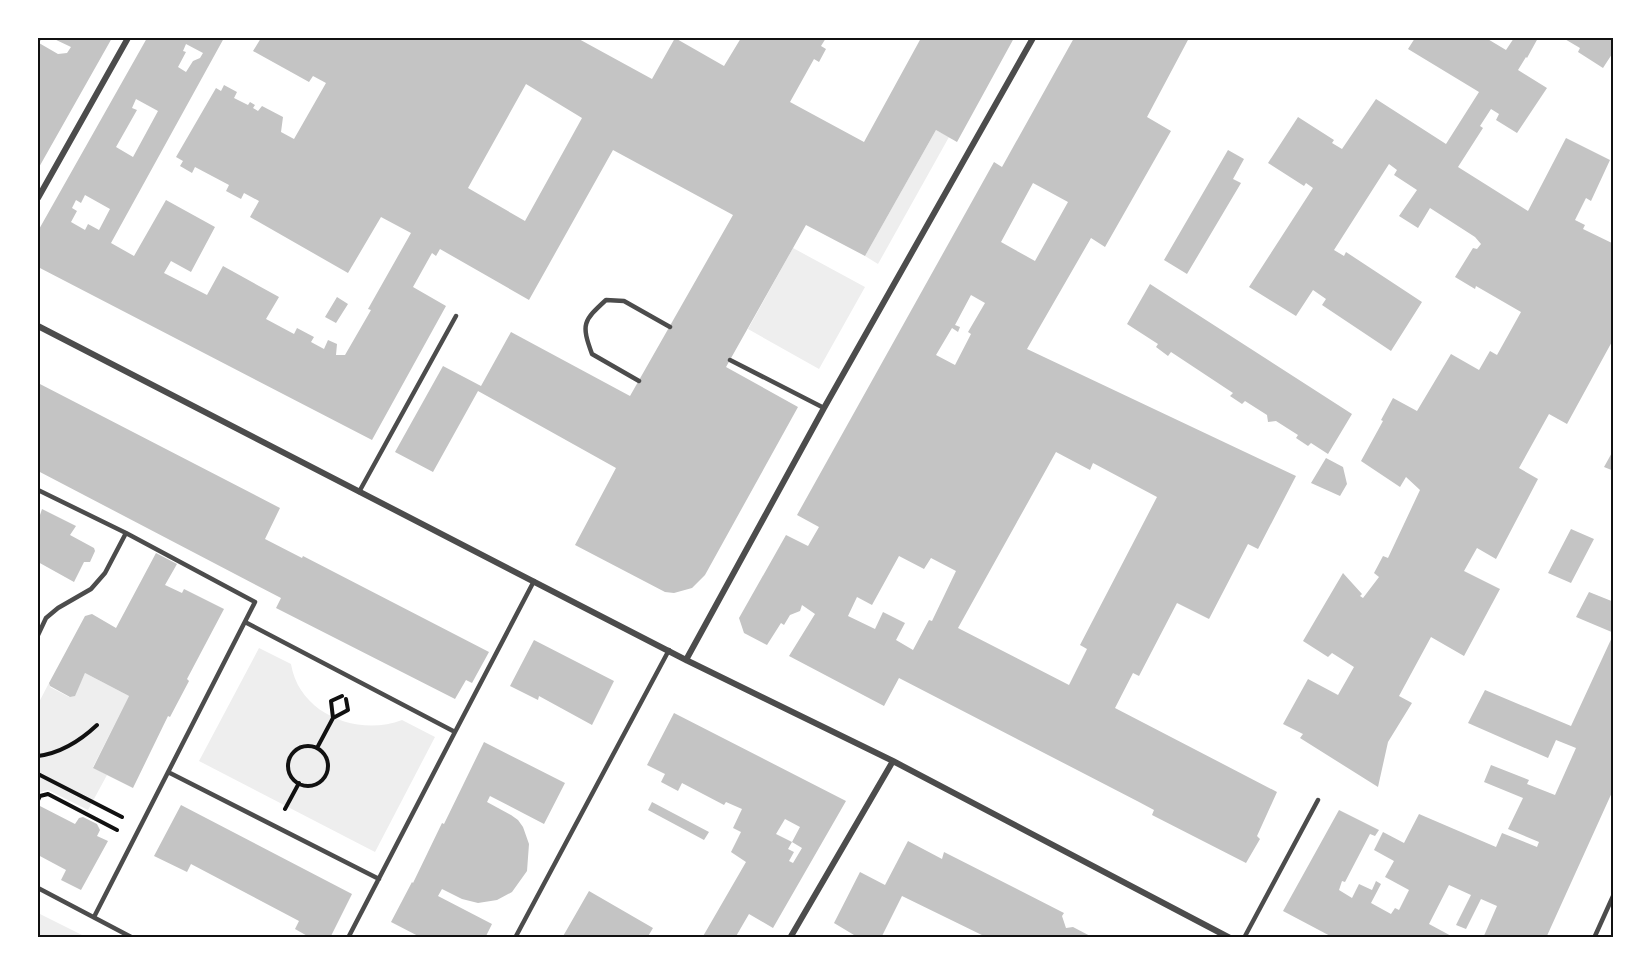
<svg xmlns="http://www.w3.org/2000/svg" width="1651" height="975" viewBox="0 0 1651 975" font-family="Karla,sans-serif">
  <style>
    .green { fill: #eee }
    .building { fill: #c4c4c4; fill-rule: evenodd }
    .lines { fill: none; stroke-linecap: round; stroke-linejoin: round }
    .path { stroke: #111; stroke-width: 4 }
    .service { stroke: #4c4c4c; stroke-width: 4.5 }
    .minor { stroke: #4c4c4c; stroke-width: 6 }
    .neatline { fill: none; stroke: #111; stroke-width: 2 }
  </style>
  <rect width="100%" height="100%" fill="#fff"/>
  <path class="green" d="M 936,130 L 949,137 L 878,264 L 865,256 Z
    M 793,248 L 865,287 L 819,369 L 748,329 Z
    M 259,648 L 291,664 C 299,714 358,737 402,720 L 435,737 L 375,852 L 199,761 Z
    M 85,673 L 129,696 L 93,767 L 107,775 L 88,810 L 48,790 L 38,793 L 38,704 L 49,683 L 50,687 L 69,697 L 74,696 Z
    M 38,913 L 86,937 L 38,937 Z"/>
  <path class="building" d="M 38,38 L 42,38 L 39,43 L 58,54 L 67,53 L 71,47 L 52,38 L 112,38 L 38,169 Z
    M 147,38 L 224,38 L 111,243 L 134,256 L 166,200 L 215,227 L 191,272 L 171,261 L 164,273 L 207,295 L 223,266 L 279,297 L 266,319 L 294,334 L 297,328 L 314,337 L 311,342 L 324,349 L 328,340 L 337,344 L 336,355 L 345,355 L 371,310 L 368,309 L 411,233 L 381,217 L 348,273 L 250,217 L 259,201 L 244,193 L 241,199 L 226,191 L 229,185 L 195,167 L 192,173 L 180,166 L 183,161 L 176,157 L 216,88 L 221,91 L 224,85 L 237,92 L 234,98 L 248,105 L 250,102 L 255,105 L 253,108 L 258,111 L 262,106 L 283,117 L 281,132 L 294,139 L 326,83 L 313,76 L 309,82 L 253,51 L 261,38 L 577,38 L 652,79 L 675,38 L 724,66 L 741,38 L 826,38 L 821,46 L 826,49 L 819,62 L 814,59 L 790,102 L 864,142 L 921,38 L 1014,38 L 957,142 L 936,130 L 865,256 L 806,225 L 726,367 L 798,407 L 705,575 L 692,588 L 674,593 L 665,592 L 575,545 L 616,468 L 478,391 L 433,472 L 395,452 L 443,366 L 481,386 L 511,332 L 630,396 L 733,215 L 613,150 L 529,300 L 440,249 L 436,256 L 432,253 L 413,287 L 446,306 L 372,440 L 38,267 L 38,231 ZM 186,44 L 203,53 L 200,58 L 193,61 L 186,72 L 178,67 L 186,52 L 183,51 ZM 526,84 L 582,118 L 525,221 L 468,188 ZM 136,99 L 158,111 L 133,157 L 116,147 L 137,110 L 132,108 ZM 85,195 L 110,209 L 99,230 L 88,224 L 85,230 L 71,222 L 77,211 L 72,208 L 76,200 L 81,203 Z
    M 1074,38 L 1189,38 L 1147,117 L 1171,131 L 1105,247 L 1091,238 L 1027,349 L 1296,476 L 1258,549 L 1248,544 L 1209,619 L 1177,603 L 1139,676 L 1133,673 L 1115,708 L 1277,792 L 1257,836 L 1260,839 L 1246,863 L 1152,815 L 1154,810 L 1139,802 L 899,678 L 884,706 L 789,656 L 815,614 L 802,605 L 800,611 L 790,615 L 784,625 L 781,623 L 767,645 L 744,633 L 739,618 L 786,535 L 808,546 L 819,527 L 797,515 L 994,162 L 1002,167 ZM 1033,183 L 1068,202 L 1035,261 L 1001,242 ZM 971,295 L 985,303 L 968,332 L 971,334 L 955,365 L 936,355 L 952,328 L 958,332 L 960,327 L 955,325 ZM 1056,452 L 1090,470 L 1093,463 L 1157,497 L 1080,645 L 1087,649 L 1069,685 L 958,628 ZM 899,556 L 924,569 L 931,558 L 956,571 L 932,621 L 929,620 L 913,650 L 896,640 L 905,623 L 883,612 L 875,629 L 848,616 L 857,597 L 872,605 Z
    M 1415,38 L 1486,38 L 1506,50 L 1514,38 L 1538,38 L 1527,58 L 1526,57 L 1518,70 L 1547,88 L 1517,133 L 1496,120 L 1499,114 L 1491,109 L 1480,126 L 1483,128 L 1458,167 L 1528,211 L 1566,138 L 1610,160 L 1591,201 L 1586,198 L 1575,220 L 1585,225 L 1583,229 L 1614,244 L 1614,338 L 1567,424 L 1549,414 L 1519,468 L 1538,479 L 1496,559 L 1477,548 L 1464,571 L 1500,589 L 1464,656 L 1431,637 L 1399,696 L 1412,703 L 1388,742 L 1378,787 L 1300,738 L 1303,734 L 1283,724 L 1308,679 L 1338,695 L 1354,667 L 1332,653 L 1328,657 L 1303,641 L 1343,573 L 1362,594 L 1360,596 L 1363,598 L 1379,577 L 1374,573 L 1383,556 L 1388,558 L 1420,490 L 1406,477 L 1400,487 L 1361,461 L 1383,421 L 1381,420 L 1393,398 L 1417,411 L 1451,354 L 1479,370 L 1490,351 L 1497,355 L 1521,312 L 1476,286 L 1475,289 L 1455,277 L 1473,248 L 1477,249 L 1481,244 L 1475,237 L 1430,208 L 1418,228 L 1399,216 L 1417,190 L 1394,175 L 1397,170 L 1389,164 L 1334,250 L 1344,256 L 1346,252 L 1422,302 L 1391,351 L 1322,305 L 1326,299 L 1313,290 L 1296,316 L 1249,287 L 1313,188 L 1306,183 L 1304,186 L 1268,163 L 1298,117 L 1334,140 L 1332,143 L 1342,149 L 1376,99 L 1446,144 L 1479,92 L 1408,49 Z
    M 1563,38 L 1614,38 L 1614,51 L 1603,68 L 1578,52 L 1580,48 Z
    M 1228,150 L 1244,159 L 1233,179 L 1241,183 L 1187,274 L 1164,260 Z
    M 1150,284 L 1352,414 L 1328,454 L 1311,443 L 1308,446 L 1296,438 L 1298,435 L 1276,421 L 1268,422 L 1267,415 L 1245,401 L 1242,404 L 1230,396 L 1233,393 L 1171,352 L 1168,356 L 1156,347 L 1158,344 L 1127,324 Z
    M 337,297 L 348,304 L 336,323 L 325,317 Z
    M 38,383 L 280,508 L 265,539 L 302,558 L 303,556 L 489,652 L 472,683 L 466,680 L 455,699 L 276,608 L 281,598 L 38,471 Z
    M 1614,449 L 1614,471 L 1604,467 Z
    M 1326,458 L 1343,467 L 1347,484 L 1340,496 L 1311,483 Z
    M 42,509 L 76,526 L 70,535 L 94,548 L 95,551 L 90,562 L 84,562 L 74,582 L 38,562 L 38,521 Z
    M 1571,529 L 1594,539 L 1571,583 L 1548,573 Z
    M 156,553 L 177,564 L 165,585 L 182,593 L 184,589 L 224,609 L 187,679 L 189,681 L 170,717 L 168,716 L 133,788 L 93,768 L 129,696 L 85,673 L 75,696 L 70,697 L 50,686 L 49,683 L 85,616 L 92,614 L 116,628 Z
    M 1589,592 L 1614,602 L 1614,633 L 1576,617 Z
    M 1614,633 L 1614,788 L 1546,938 L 1483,938 L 1497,906 L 1481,899 L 1466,929 L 1456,925 L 1471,895 L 1449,885 L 1429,924 L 1455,938 L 1334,938 L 1283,911 L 1339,810 L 1379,830 L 1375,836 L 1370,834 L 1345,882 L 1342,881 L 1339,890 L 1352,898 L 1359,884 L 1372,890 L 1376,881 L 1381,884 L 1371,903 L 1391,914 L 1395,908 L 1399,910 L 1409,890 L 1385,877 L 1394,861 L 1374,850 L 1383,832 L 1404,843 L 1419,814 L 1496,847 L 1502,833 L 1537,847 L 1539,842 L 1508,829 L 1523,798 L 1484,782 L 1491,765 L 1529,780 L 1527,784 L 1555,795 L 1576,748 L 1556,740 L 1548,758 L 1468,723 L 1485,690 L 1571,726 Z
    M 534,640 L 614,681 L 592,725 L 539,696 L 538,700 L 510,686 Z
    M 674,713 L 846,801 L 773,928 L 749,914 L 735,938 L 702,938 L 746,862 L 731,852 L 741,832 L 733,828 L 742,809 L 726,802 L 724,805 L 682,783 L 678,791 L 661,782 L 665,774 L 647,765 ZM 785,819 L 800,827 L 792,842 L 802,848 L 793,863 L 789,861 L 794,852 L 788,849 L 792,842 L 776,834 Z
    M 484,742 L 565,783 L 544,824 L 490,796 L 487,802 L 511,815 L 518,820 L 523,827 L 529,844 L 527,871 L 512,892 L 497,900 L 478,903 L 462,899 L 442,889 L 438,896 L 492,924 L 485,938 L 422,938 L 391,922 L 412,882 L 413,883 L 442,823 L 444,824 Z
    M 652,802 L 709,832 L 704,840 L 648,810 Z
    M 38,805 L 75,824 L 79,818 L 83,817 L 97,824 L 100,830 L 97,836 L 108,841 L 81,890 L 61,880 L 66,870 L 38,855 Z
    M 181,805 L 352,894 L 330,938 L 311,938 L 295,929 L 299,921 L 191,864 L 187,872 L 154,856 Z
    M 908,841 L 942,859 L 944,852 L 1064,913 L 1062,916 L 1066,928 L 1073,927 L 1094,938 L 988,938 L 902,896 L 881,938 L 859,938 L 834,923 L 860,872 L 885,885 Z
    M 589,891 L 653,928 L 647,938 L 562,938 Z"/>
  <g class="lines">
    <path class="path" d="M 333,718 L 331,701 L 342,696
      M288 766a20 20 0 1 1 40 0a20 20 0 1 1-40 0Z
      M 317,748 L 333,718 L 348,710 L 346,699
      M 38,756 C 61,753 80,741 97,725
      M 38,774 L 122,817
      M 38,800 L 40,796 L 48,794 L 117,830
      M 285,809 L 299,783"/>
    <path class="service" d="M 730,360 L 824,408
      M 639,381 L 592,354 C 581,324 583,321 606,300 L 624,301 L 670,327
      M 38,490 L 126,533 L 255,602 L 94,917
      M 359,492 L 456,316
      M 245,622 L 455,732 L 348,938
      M 38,635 L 46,618 L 58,608 L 91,589 L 105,573 L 126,533
      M 455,732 L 534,581
      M 168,772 L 379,879
      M 38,888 L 133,938
      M 515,938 L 669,650
      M 1244,938 L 1318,800
      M 1596,938 L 1595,936 L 1614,894"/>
    <path class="minor" d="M 38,198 L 128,38
      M 38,326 L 686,660 L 893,761 L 1230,938
      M 686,660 L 824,408 L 1033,38
      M 790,938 L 893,761"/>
  </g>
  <rect width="1651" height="975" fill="none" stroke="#ffffff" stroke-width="78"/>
  <rect x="39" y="39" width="1573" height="897" class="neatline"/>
</svg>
